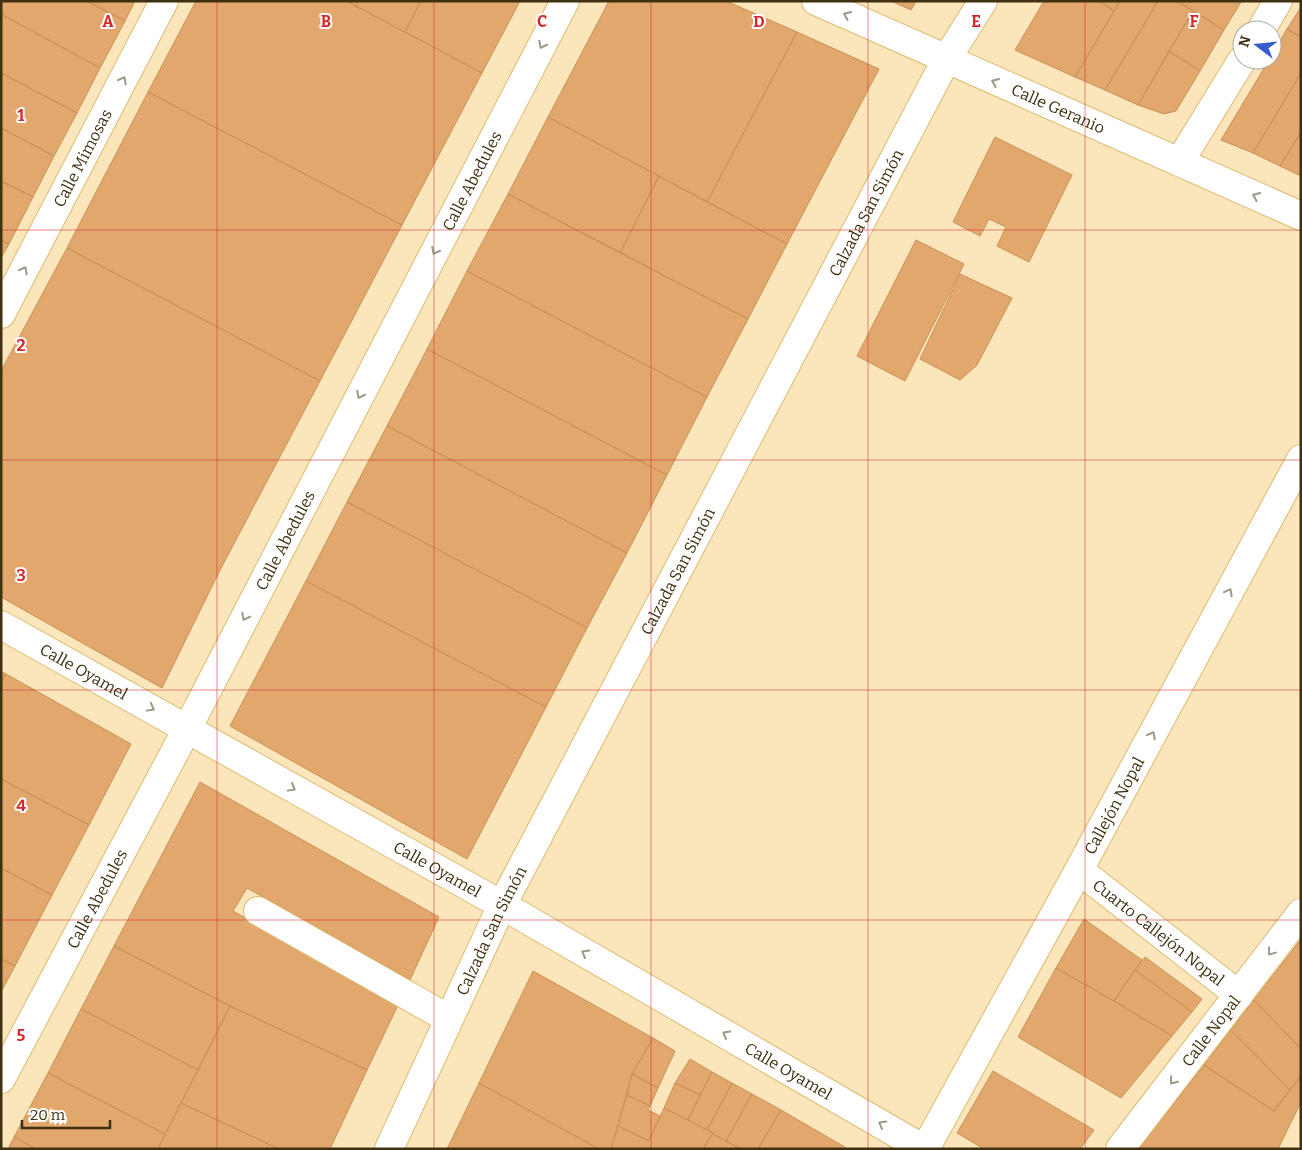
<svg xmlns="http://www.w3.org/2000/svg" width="1302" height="1150" viewBox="0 0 1302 1150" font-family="Bitter,serif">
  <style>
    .building { fill: #e1a76d; stroke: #c99157 }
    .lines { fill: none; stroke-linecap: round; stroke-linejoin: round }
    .minor-casing { stroke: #ddbb71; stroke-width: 30 }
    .minor { stroke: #fff; stroke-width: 28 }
    .oneway { stroke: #9e9888 }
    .grid { fill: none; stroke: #d62828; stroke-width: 1; stroke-opacity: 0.55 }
    .labels { text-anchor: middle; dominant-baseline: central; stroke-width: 4; stroke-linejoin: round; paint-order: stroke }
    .street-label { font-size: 16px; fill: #3e3011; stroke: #fff }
    .grid-label { font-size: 16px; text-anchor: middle; font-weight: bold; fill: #d62828; stroke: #fff; stroke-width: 4; stroke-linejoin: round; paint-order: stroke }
  </style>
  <rect width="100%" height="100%" fill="#fae6ba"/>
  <path class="building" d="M 1,1 L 87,1 L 125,21 L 100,68 L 1,14 Z
    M 87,1 L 135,1 L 125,21 Z
    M 196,1 L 346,1 L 482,73 L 402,225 L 148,92 Z
    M 346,1 L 358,1 L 356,6 Z
    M 358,1 L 421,1 L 405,32 L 356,6 Z
    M 421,1 L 520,1 L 482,73 L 405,32 Z
    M 609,1 L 726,1 L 797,32 L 707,202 L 548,117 Z
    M 891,1 L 916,1 L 911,10 Z
    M 1044,1 L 1099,1 L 1114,11 L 1075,77 L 1015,50 Z
    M 1099,1 L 1120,1 L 1114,11 Z
    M 1120,1 L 1158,1 L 1105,90 L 1075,77 Z
    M 1158,1 L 1177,1 L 1193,11 L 1138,105 L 1105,90 Z
    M 1177,1 L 1240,1 L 1241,2 L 1224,30 Z
    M 1301,7 L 1301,37 L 1287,29 Z
    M 1193,11 L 1224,30 L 1200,71 L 1169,51 Z
    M 1,14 L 100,68 L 77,113 L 1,73 Z
    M 1287,29 L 1301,37 L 1301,73 L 1253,153 L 1221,140 L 1269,60 L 1272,60 L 1272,54 Z
    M 797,32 L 879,69 L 787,244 L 707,202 Z
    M 1169,51 L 1200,71 L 1176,111 L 1164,114 L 1138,105 Z
    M 1,73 L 77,113 L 54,156 L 1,128 Z
    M 1301,73 L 1301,132 L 1280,166 L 1253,153 Z
    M 148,92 L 402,225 L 320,381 L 67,248 Z
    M 548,117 L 659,176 L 620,253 L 508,194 Z
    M 1,128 L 54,156 L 33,197 L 1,181 Z
    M 1301,132 L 1301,176 L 1280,166 Z
    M 995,137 L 1072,175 L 1029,262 L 997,246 L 1006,227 L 989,219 L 980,236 L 953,222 Z
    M 659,176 L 787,244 L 748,319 L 620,253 Z
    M 1,181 L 33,197 L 9,244 L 1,240 Z
    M 508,194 L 748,319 L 707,397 L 467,271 Z
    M 1,240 L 9,244 L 1,258 Z
    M 916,240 L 964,264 L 905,381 L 857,356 Z
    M 67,248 L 320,381 L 219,572 L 162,688 L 1,597 L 1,371 Z
    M 467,271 L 707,397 L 667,475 L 427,349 Z
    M 960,274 L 1012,298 L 977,365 L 960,380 L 920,359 Z
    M 427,349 L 667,475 L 627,553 L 387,426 Z
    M 387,426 L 627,553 L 587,628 L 347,502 Z
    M 347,502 L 587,628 L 546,707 L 306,581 Z
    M 306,581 L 546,707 L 467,859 L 230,726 Z
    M 1,671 L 6,674 L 1,682 Z
    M 6,674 L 131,744 L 89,825 L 1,779 L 1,682 Z
    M 1,779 L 89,825 L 52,895 L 1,868 Z
    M 200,782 L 439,917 L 410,980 L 247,888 L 233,911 L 398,1005 L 367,1070 L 230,1006 L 114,946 Z
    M 1,868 L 52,895 L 15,966 L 1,959 Z
    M 1084,919 L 1142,960 L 1114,1001 L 1056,968 Z
    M 1301,939 L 1301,1049 L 1254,1000 Z
    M 114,946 L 230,1006 L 198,1070 L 81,1009 Z
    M 1145,957 L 1202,999 L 1192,1012 L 1135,970 Z
    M 1,959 L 15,966 L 1,992 Z
    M 1056,968 L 1114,1001 L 1172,1036 L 1121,1098 L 1018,1037 Z
    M 1135,970 L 1192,1012 L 1172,1036 L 1114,1001 Z
    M 533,971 L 653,1038 L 632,1074 L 611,1149 L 599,1149 L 479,1083 Z
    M 1254,1000 L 1301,1049 L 1301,1076 L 1290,1090 L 1231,1030 Z
    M 230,1006 L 367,1070 L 330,1149 L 279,1149 L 181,1103 Z
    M 81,1009 L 198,1070 L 165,1134 L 48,1073 Z
    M 1231,1030 L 1290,1090 L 1274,1111 L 1204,1065 Z
    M 653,1038 L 675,1051 L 658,1088 L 632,1074 Z
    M 690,1059 L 712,1072 L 700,1095 L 675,1083 Z
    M 1204,1065 L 1274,1111 L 1301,1076 L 1301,1102 L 1278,1149 L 1138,1149 Z
    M 993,1071 L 1094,1130 L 1080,1149 L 984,1149 L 957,1133 Z
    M 712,1072 L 732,1083 L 707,1130 L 688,1120 Z
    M 48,1073 L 165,1134 L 158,1149 L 36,1149 L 14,1137 Z
    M 632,1074 L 658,1088 L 650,1106 L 627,1095 Z
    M 479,1083 L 599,1149 L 447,1149 Z
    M 675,1083 L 700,1095 L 688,1120 L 664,1108 Z
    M 732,1083 L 752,1094 L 726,1141 L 707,1130 Z
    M 752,1094 L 781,1110 L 758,1149 L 741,1149 L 726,1141 Z
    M 627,1095 L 650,1106 L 648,1110 L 660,1116 L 649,1141 L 618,1126 Z
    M 181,1103 L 279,1149 L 158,1149 Z
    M 664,1108 L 713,1133 L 703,1149 L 611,1149 L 618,1126 L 649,1141 Z
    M 781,1110 L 848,1149 L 758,1149 Z
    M 712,1134 L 726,1141 L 741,1149 L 703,1149 Z
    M 14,1137 L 36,1149 L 8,1149 Z"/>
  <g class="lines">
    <defs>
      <g id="minor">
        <path id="s1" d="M 816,1 C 977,74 1140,143 1301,216"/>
        <path d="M 1261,30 L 1278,1"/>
        <path d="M 1180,161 L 1242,60"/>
        <path id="s2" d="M 1,314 L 164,1"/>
        <path id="s3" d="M 1,625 L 502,905 L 924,1149"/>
        <path id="s4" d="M 1079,870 L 1239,995"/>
        <path d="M 258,911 L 449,1019"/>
        <path id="s5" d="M 1,1079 L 187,729 L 565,1"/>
        <path id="s6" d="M 389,1149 L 502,905 L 946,60 L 983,1"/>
        <path id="s7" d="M 925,1149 L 1079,870 L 1301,459"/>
        <path id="s8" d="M 1120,1149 L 1301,913"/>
      </g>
    </defs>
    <use href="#minor" class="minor-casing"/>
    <use href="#minor" class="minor"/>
  </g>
  <defs><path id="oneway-chevron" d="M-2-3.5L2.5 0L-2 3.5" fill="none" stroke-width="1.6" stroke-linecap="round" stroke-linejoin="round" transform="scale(1.25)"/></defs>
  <g class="oneway">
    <use href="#oneway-chevron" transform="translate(847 15) rotate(-156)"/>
    <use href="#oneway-chevron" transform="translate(542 45) rotate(117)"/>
    <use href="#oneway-chevron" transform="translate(123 80) rotate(-62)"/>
    <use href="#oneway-chevron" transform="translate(995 82) rotate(-157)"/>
    <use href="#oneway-chevron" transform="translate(1256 196) rotate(-156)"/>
    <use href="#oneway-chevron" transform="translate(435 251) rotate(117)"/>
    <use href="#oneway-chevron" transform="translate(24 270) rotate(-62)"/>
    <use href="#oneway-chevron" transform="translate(360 395) rotate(117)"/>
    <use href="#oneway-chevron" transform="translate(1229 592) rotate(-62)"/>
    <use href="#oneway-chevron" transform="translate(245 617) rotate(117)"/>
    <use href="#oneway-chevron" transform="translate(151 708) rotate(29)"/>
    <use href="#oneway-chevron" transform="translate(1152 735) rotate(-62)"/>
    <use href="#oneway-chevron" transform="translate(292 788) rotate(29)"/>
    <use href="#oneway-chevron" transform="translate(1271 952) rotate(127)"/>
    <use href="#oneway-chevron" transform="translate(585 953) rotate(-150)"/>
    <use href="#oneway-chevron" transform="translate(726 1034) rotate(-150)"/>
    <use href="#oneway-chevron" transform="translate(1173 1081) rotate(128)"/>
    <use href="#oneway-chevron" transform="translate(882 1124) rotate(-150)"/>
  </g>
  <path class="grid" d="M 217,1 L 217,1149M 434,1 L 434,1149M 651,1 L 651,1149M 868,1 L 868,1149M 1085,1 L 1085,1149M 1,230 L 1301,230M 1,460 L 1301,460M 1,690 L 1301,690M 1,920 L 1301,920"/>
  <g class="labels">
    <g class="street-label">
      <text stroke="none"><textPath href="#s1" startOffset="265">Calle Geranio</textPath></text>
      <text stroke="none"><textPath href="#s2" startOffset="176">Calle Mimosas</textPath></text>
      <text stroke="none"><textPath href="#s5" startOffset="1014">Calle Abedules</textPath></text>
      <text stroke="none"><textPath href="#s6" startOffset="1051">Calzada San Simón</textPath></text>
      <text stroke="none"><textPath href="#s5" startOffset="609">Calle Abedules</textPath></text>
      <text stroke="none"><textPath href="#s6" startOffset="646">Calzada San Simón</textPath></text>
      <text stroke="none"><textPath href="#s3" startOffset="95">Calle Oyamel</textPath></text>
      <text stroke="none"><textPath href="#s7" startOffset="392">Callejón Nopal</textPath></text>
      <text stroke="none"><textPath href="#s3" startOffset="500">Calle Oyamel</textPath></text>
      <text stroke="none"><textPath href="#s5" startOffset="204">Calle Abedules</textPath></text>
      <text stroke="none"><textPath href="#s6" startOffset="241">Calzada San Simón</textPath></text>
      <text stroke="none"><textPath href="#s4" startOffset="101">Cuarto Callejón Nopal</textPath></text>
      <text stroke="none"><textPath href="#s8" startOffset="149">Calle Nopal</textPath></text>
      <text stroke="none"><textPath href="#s3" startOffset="905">Calle Oyamel</textPath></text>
    </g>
  </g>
  <g class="grid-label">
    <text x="108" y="27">A</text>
    <text x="326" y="27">B</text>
    <text x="542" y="27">C</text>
    <text x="759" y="27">D</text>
    <text x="976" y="27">E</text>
    <text x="1194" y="27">F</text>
    <text x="21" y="121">1</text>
    <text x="21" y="351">2</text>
    <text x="21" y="581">3</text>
    <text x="21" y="811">4</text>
    <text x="21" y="1041">5</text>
  </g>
  <rect width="1302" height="1150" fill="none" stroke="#3e3011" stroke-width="5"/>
  <g transform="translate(1257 45) rotate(286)"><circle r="24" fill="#ffffff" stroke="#b2aca0"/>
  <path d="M0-4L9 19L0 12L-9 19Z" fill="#335ccc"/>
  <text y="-8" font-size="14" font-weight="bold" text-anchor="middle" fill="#3e3011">N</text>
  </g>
  <path d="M22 1120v8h88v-8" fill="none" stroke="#3e3011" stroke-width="2.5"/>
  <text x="30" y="1120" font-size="15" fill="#3e3011" stroke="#ffffff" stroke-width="4" paint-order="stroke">20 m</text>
</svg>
